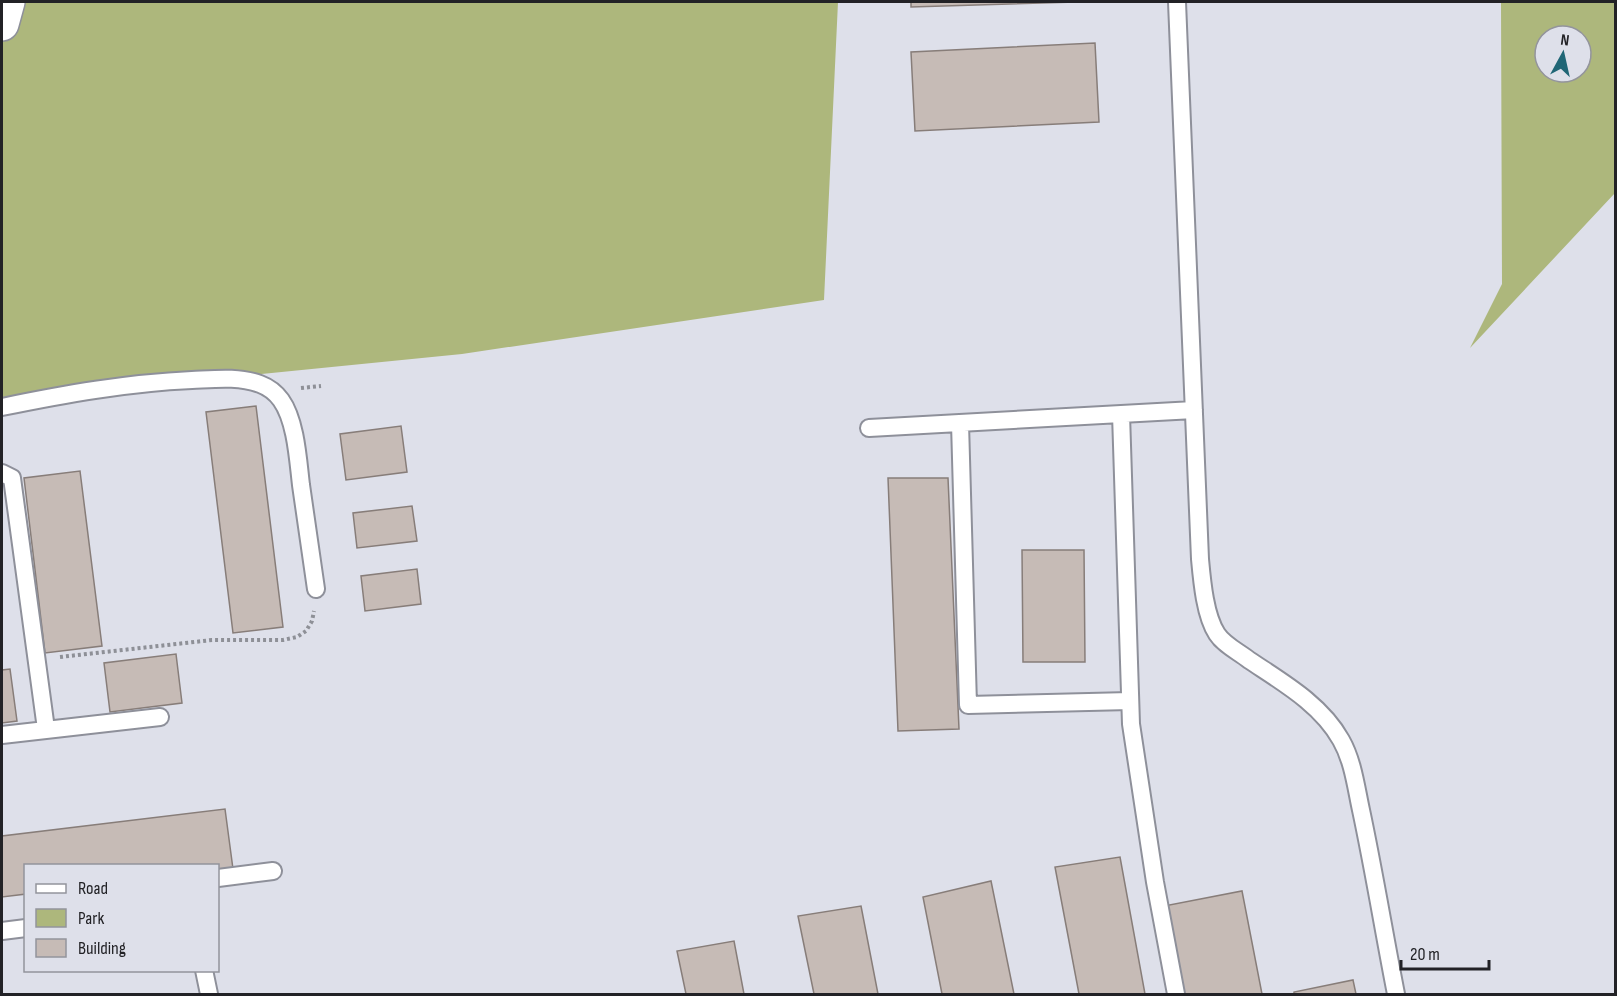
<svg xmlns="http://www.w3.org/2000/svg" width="1617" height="996" viewBox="0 0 1617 996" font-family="'Sofia Sans Condensed',sans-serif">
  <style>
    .green { fill: #adb77c; fill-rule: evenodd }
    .building { fill: #c6bbb6; stroke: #877d79; stroke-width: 1.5 }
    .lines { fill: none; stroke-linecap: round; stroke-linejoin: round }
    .lane-casing { stroke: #8e909a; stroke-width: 20 }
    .secondary-casing { stroke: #8e909a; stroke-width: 36 }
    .path { stroke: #8e9097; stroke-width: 4; stroke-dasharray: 3 3; stroke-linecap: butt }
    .lane { stroke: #fff; stroke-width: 16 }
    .secondary { stroke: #fff; stroke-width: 33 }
  </style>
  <rect width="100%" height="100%" fill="#dee0ea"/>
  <path class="green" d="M 2,2 L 838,2 L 824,300 L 462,354 L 2,400 Z
    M 1501,2 L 1615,2 L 1615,193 L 1470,348 L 1502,284 ZM 1545,36 L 1581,36 L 1581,72 L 1545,72 Z"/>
  <path class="building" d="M 911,2 L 1076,2 L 911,7 Z
    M 1095,43 L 1099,122 L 915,131 L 911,52 Z
    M 256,406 L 283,627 L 233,633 L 206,412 Z
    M 401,426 L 407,472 L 346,480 L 340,434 Z
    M 80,471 L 102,646 L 45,653 L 24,478 Z
    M 888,478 L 948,478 L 959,729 L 898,731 Z
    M 412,506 L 417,541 L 357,548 L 353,513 Z
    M 1022,550 L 1084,550 L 1085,662 L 1023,662 Z
    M 417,569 L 421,604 L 365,611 L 361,576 Z
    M 176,654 L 182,703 L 110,712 L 104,663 Z
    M 10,669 L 17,721 L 2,723 L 2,670 Z
    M 225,809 L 233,869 L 218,871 L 218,866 L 26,866 L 26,894 L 2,897 L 2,836 Z
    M 1120,857 L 1145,994 L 1079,994 L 1055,867 Z
    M 991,881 L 1014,994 L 942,994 L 923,897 Z
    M 1242,891 L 1262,994 L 1182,994 L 1164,906 Z
    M 861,906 L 878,994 L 814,994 L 798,916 Z
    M 734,941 L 744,994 L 686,994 L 677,951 Z
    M 1353,980 L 1356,994 L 1294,994 L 1294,992 Z"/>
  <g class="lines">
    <defs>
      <path id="lane" d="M 1177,2 L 1200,559 C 1202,581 1205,616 1217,634 C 1224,645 1239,652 1249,660 C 1282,682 1321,704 1341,740 C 1353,761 1356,787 1361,810 C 1374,871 1384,933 1396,994
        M 2,407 C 65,394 127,383 192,380 C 214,379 239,376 260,384 C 268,387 276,393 281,400 C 296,421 298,460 301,485 C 306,519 311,554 316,589
        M 1121,414 L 1131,724 L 1155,882 L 1176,994
        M 960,423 L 968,705 L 1130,701
        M 869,428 L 1194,410
        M 2,473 L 12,478 L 46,729
        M 2,735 L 160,717
        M 218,878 L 273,871
        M 2,931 L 26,928
        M 204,970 L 209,994"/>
      <path id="secondary" d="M 2,24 L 8,2"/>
    </defs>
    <use href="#lane" class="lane-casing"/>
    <use href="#secondary" class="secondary-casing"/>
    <path class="path" d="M 301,388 L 321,386
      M 60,657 L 212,640 L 283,640 L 297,637 L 306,631 L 312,621 L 314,611"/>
    <use href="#lane" class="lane"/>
    <use href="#secondary" class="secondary"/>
  </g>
  <rect width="1617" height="996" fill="none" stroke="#222226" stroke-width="6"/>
  <rect x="24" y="864" width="195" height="108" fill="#dee0ea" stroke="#93949c" stroke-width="1.5"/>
  <rect x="36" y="884" width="30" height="9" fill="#ffffff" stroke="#93949c" stroke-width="1.5"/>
  <text x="78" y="894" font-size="18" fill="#222226">Road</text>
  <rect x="36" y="909" width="30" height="18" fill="#adb77c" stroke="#93949c" stroke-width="1.5"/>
  <text x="78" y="924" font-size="18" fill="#222226">Park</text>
  <rect x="36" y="939" width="30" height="18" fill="#c6bbb6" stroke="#93949c" stroke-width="1.5"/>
  <text x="78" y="954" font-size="18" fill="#222226">Building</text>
  <g transform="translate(1563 54) rotate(8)"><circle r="28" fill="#dee0ea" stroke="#93949c" stroke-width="1.5"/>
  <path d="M0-4.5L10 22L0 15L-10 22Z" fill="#206676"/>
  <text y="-9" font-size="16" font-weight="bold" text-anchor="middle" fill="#222226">N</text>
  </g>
  <path d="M1401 960v9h88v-9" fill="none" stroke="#222226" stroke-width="3"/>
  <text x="1410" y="960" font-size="18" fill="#222226" stroke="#dee0ea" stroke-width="4.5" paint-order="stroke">20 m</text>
</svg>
